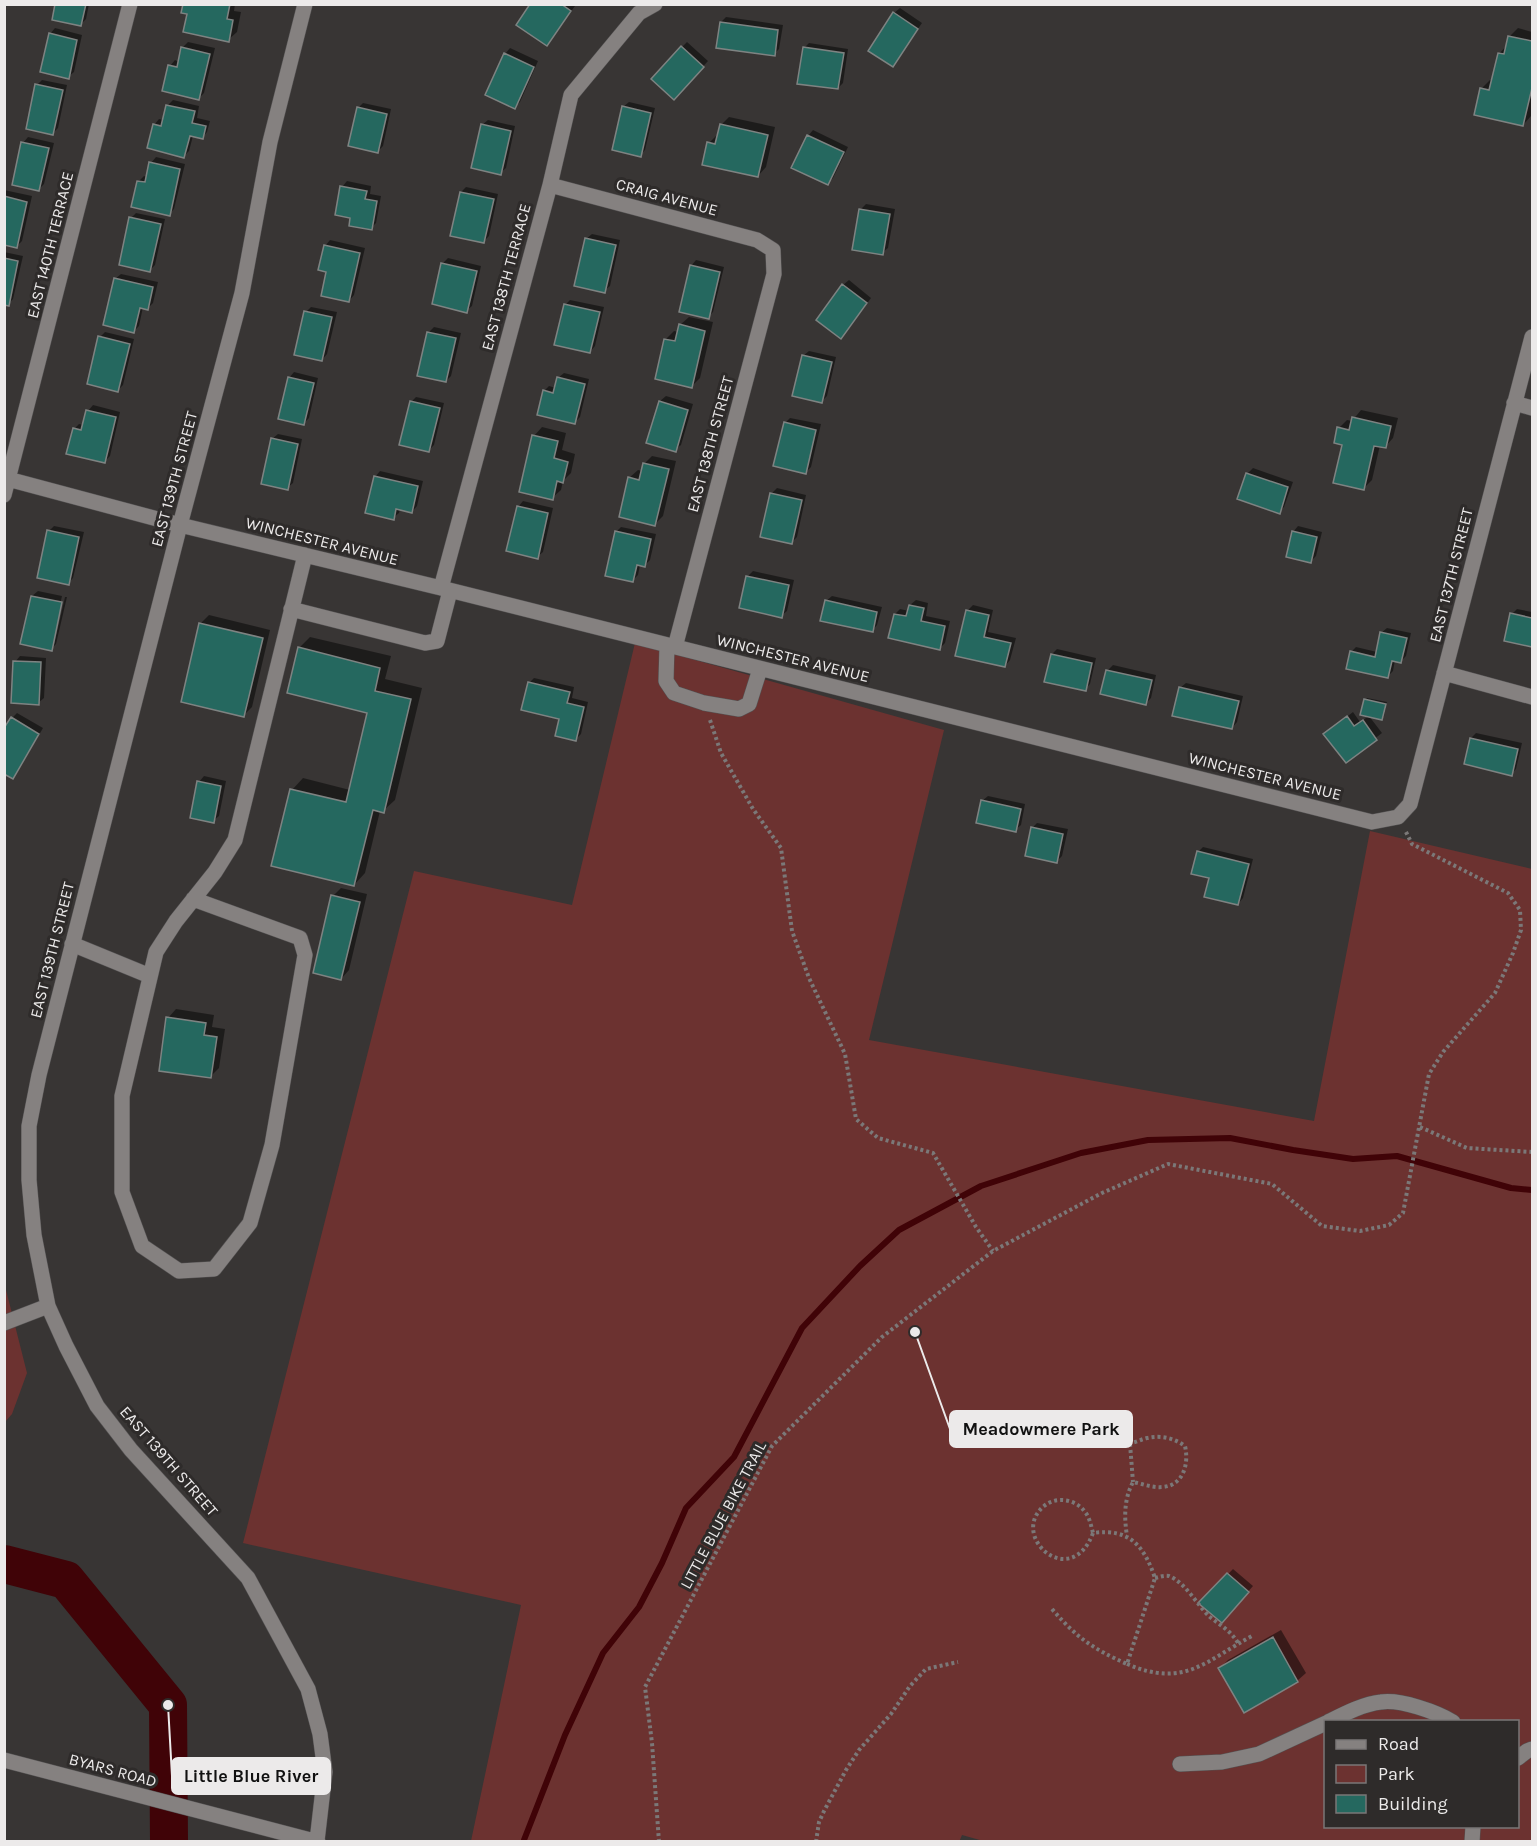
<svg xmlns="http://www.w3.org/2000/svg" width="1537" height="1846" viewBox="0 0 1537 1846" font-family="Karla,sans-serif">
  <style>
    .green { fill: #6c3230; fill-rule: evenodd }
    .shadow { fill: #0007 }
    .lines { fill: none; stroke-linecap: round; stroke-linejoin: round }
    .stream { stroke: #400307; stroke-width: 6 }
    .river { stroke: #400307; stroke-width: 38 }
    .building { fill: #25685f; stroke: #7e8382; stroke-width: 1.5 }
    .minor-casing { stroke: #545252; stroke-width: 16 }
    .path { stroke: #7b7878; stroke-width: 4; stroke-dasharray: 3 3; stroke-linecap: butt }
    .minor { stroke: #858180; stroke-width: 15 }
    .labels { text-anchor: middle; dominant-baseline: central; stroke-width: 6; stroke-linejoin: round; paint-order: stroke }
    .street-label { font-size: 16px; fill: #eceaea; stroke: #2e2b2a }
    .leader { fill: none; stroke: #eceaea; stroke-width: 2 }
    .callout-dot { fill: #eceaea; stroke: #2e2b2a; stroke-width: 2 }
    .callout { fill: #eceaea; stroke: #eceaea; stroke-width: 2 }
    .callout-label { font-size: 18px; text-anchor: middle; font-weight: bold; fill: #111 }
  </style>
  <rect width="100%" height="100%" fill="#383534"/>
  <path class="green" d="M 635,643 L 944,730 L 869,1040 L 1314,1121 L 1370,831 L 1532,869 L 1532,1841 L 987,1842 L 962,1835 L 959,1842 L 471,1841 L 521,1605 L 243,1543 L 414,871 L 572,905 ZM 1326,1722 L 1518,1722 L 1518,1826 L 1326,1826 Z
    M 4,1282 L 27,1373 L 12,1414 L 5,1422 Z"/>
  <path class="shadow" d="M 57,4 L 89,4 L 86,19 L 81,24 Z
    M 185,4 L 235,4 L 234,11 L 241,12 L 237,32 L 228,40 L 188,13 Z
    M 532,4 L 573,4 L 575,6 L 547,44 Z
    M 900,8 L 922,23 L 893,65 L 894,13 Z
    M 726,17 L 783,25 L 779,49 L 774,54 L 721,22 Z
    M 55,28 L 82,35 L 74,72 L 68,77 L 50,34 Z
    M 1518,28 L 1532,32 L 1532,111 L 1531,116 L 1523,125 L 1476,113 L 1482,88 L 1490,80 L 1493,81 L 1499,54 L 1507,45 L 1510,36 Z
    M 188,42 L 215,48 L 204,93 L 199,98 L 170,66 L 175,60 L 179,62 L 183,47 Z
    M 687,42 L 708,61 L 679,93 L 682,47 Z
    M 809,43 L 848,49 L 843,83 L 838,88 L 804,48 Z
    M 510,48 L 538,61 L 520,102 L 515,107 L 505,54 Z
    M 42,80 L 67,85 L 58,128 L 53,133 L 37,85 Z
    M 173,100 L 199,106 L 197,118 L 210,121 L 207,132 L 202,138 L 193,136 L 189,151 L 184,156 L 154,125 L 159,119 L 164,120 L 168,105 Z
    M 629,102 L 655,108 L 645,150 L 640,155 L 623,107 Z
    M 363,103 L 391,109 L 383,146 L 378,151 L 358,108 Z
    M 729,117 L 775,127 L 766,167 L 758,176 L 709,143 L 717,135 L 719,135 L 721,125 Z
    M 488,120 L 515,126 L 506,168 L 500,173 L 482,125 Z
    M 813,130 L 848,147 L 833,178 L 828,183 L 808,136 Z
    M 28,137 L 54,143 L 44,184 L 39,189 L 23,143 Z
    M 156,157 L 185,164 L 174,209 L 169,214 L 139,181 L 144,176 L 147,177 L 151,163 Z
    M 347,181 L 371,186 L 370,194 L 381,196 L 376,223 L 371,228 L 352,217 L 342,187 Z
    M 466,187 L 498,194 L 489,236 L 483,242 L 461,192 Z
    M 4,190 L 32,196 L 22,241 L 17,246 L 4,243 Z
    M 866,204 L 895,209 L 888,248 L 882,253 L 861,209 Z
    M 136,213 L 165,219 L 155,265 L 149,271 L 131,218 Z
    M 592,234 L 620,240 L 610,286 L 604,291 L 586,239 Z
    M 330,240 L 365,248 L 354,295 L 349,301 L 328,270 L 325,246 Z
    M 4,252 L 23,256 L 13,299 L 8,304 L 4,303 Z
    M 448,258 L 481,266 L 472,306 L 466,311 L 443,263 Z
    M 696,260 L 724,267 L 713,312 L 708,317 L 691,266 Z
    M 121,274 L 158,282 L 153,303 L 148,308 L 143,307 L 139,326 L 134,331 L 115,279 Z
    M 849,280 L 871,298 L 846,332 L 843,285 Z
    M 570,300 L 604,307 L 595,346 L 590,352 L 565,305 Z
    M 311,307 L 337,312 L 327,354 L 322,360 L 306,312 Z
    M 689,317 L 713,322 L 700,378 L 692,386 L 666,339 L 674,331 L 679,332 L 680,325 Z
    M 434,327 L 461,333 L 451,376 L 446,381 L 429,332 Z
    M 105,332 L 134,339 L 123,385 L 118,390 L 100,337 Z
    M 809,351 L 836,357 L 827,396 L 822,401 L 803,356 Z
    M 294,372 L 318,378 L 309,418 L 304,423 L 289,378 Z
    M 564,373 L 589,379 L 580,417 L 575,422 L 544,391 L 549,386 L 556,388 L 558,378 Z
    M 666,396 L 693,404 L 681,445 L 675,450 L 648,442 L 660,401 Z
    M 416,397 L 444,403 L 434,445 L 429,450 L 411,402 Z
    M 93,405 L 120,412 L 110,456 L 104,462 L 74,429 L 79,424 L 84,425 L 88,411 Z
    M 1361,410 L 1398,418 L 1393,438 L 1385,447 L 1380,445 L 1372,480 L 1364,488 L 1343,444 L 1339,428 L 1347,420 L 1352,421 Z
    M 790,418 L 821,424 L 811,467 L 806,472 L 785,423 Z
    M 542,427 L 566,433 L 562,450 L 575,454 L 571,473 L 563,481 L 561,490 L 552,498 L 534,436 Z
    M 278,434 L 302,439 L 293,483 L 287,488 L 272,439 Z
    M 652,456 L 676,461 L 663,516 L 655,524 L 629,478 L 638,470 L 642,471 L 644,464 Z
    M 1253,468 L 1293,482 L 1284,507 L 1279,512 L 1247,474 Z
    M 380,471 L 423,481 L 417,506 L 412,512 L 400,509 L 399,513 L 393,518 L 375,477 Z
    M 777,488 L 806,495 L 797,537 L 792,542 L 772,493 Z
    M 523,501 L 553,508 L 543,552 L 537,557 L 518,507 Z
    M 54,526 L 84,532 L 73,578 L 68,583 L 49,531 Z
    M 1298,526 L 1322,532 L 1316,556 L 1311,561 L 1293,532 Z
    M 621,527 L 656,534 L 650,560 L 645,565 L 640,565 L 638,575 L 632,581 L 616,532 Z
    M 753,571 L 794,580 L 787,611 L 781,616 L 748,576 Z
    M 38,591 L 62,596 L 51,645 L 54,645 L 65,597 L 67,597 L 56,644 L 51,649 L 32,596 Z
    M 832,596 L 882,607 L 877,625 L 872,631 L 826,601 Z
    M 916,600 L 928,603 L 926,616 L 950,621 L 945,643 L 939,649 L 895,614 L 900,609 L 909,611 L 910,605 Z
    M 973,605 L 993,610 L 988,632 L 1016,638 L 1010,660 L 1005,666 L 957,654 L 967,611 Z
    M 1517,609 L 1532,612 L 1532,645 L 1506,639 L 1512,614 Z
    M 209,615 L 270,630 L 252,707 L 244,715 L 201,623 Z
    M 1387,628 L 1411,633 L 1406,656 L 1401,661 L 1395,660 L 1393,671 L 1388,676 L 1351,652 L 1356,647 L 1377,652 L 1381,633 Z
    M 310,637 L 391,656 L 385,679 L 422,688 L 395,800 L 383,811 L 380,811 L 365,873 L 354,885 L 292,790 L 303,778 L 350,790 L 369,712 L 299,648 Z
    M 1057,649 L 1096,658 L 1090,684 L 1085,689 L 1052,654 Z
    M 20,656 L 46,658 L 44,698 L 38,703 L 15,662 Z
    M 1113,665 L 1156,675 L 1151,698 L 1146,703 L 1107,671 Z
    M 534,678 L 574,687 L 572,698 L 588,702 L 581,734 L 575,740 L 561,718 L 529,683 Z
    M 1186,683 L 1243,696 L 1237,722 L 1232,728 L 1180,688 Z
    M 1367,698 L 1387,702 L 1384,716 L 1381,719 L 1365,700 Z
    M 1353,712 L 1360,722 L 1369,716 L 1382,733 L 1346,761 L 1331,729 Z
    M 17,713 L 43,728 L 18,771 L 13,777 L 12,718 Z
    M 1476,733 L 1522,743 L 1516,769 L 1511,774 L 1471,738 Z
    M 204,776 L 226,781 L 219,816 L 213,821 L 199,782 Z
    M 988,796 L 1025,804 L 1021,825 L 1015,830 L 982,801 Z
    M 1037,823 L 1068,829 L 1062,856 L 1057,861 L 1032,828 Z
    M 1203,847 L 1253,859 L 1243,898 L 1238,904 L 1211,877 L 1198,852 Z
    M 341,888 L 367,894 L 349,970 L 341,979 L 333,896 Z
    M 176,1009 L 214,1015 L 212,1027 L 225,1029 L 219,1068 L 211,1076 L 168,1018 Z
    M 1233,1569 L 1253,1586 L 1227,1616 L 1200,1603 Z
    M 1281,1630 L 1306,1673 L 1297,1681 L 1220,1668 L 1228,1660 Z"/>
  <g class="lines">
    <path class="stream" d="M 524,1840 L 565,1735 L 603,1653 L 639,1607 L 662,1563 L 686,1508 L 734,1457 L 802,1328 L 860,1266 L 899,1230 L 981,1186 L 1081,1153 L 1148,1140 L 1230,1138 L 1293,1150 L 1353,1159 L 1397,1156 L 1511,1188 L 1532,1190"/>
    <path class="river" d="M 4,1564 L 66,1580 L 168,1705 L 169,1842"/>
  </g>
  <path class="building" d="M 55,4 L 86,4 L 81,26 L 52,20 Z
    M 183,4 L 230,4 L 227,19 L 233,20 L 229,42 L 183,32 L 187,14 L 181,13 Z
    M 530,4 L 561,4 L 571,11 L 547,46 L 516,25 Z
    M 893,12 L 918,29 L 893,67 L 868,51 Z
    M 720,22 L 778,30 L 775,56 L 716,48 Z
    M 49,33 L 77,40 L 69,79 L 40,72 Z
    M 1508,36 L 1532,41 L 1532,88 L 1523,126 L 1474,115 L 1480,88 L 1489,90 L 1498,53 L 1504,54 Z
    M 681,46 L 704,67 L 674,100 L 651,79 Z
    M 181,47 L 210,54 L 199,100 L 162,91 L 168,65 L 177,67 Z
    M 803,47 L 844,53 L 838,89 L 797,84 Z
    M 504,53 L 534,67 L 515,109 L 485,95 Z
    M 35,84 L 63,90 L 53,135 L 26,129 Z
    M 166,105 L 195,111 L 192,123 L 206,126 L 203,139 L 190,136 L 184,158 L 147,148 L 153,124 L 161,126 Z
    M 622,106 L 651,113 L 641,157 L 612,150 Z
    M 357,107 L 387,114 L 378,153 L 348,146 Z
    M 481,124 L 511,131 L 501,175 L 471,168 Z
    M 720,124 L 768,135 L 758,177 L 702,165 L 707,142 L 715,144 Z
    M 807,135 L 844,152 L 828,185 L 791,168 Z
    M 21,142 L 49,148 L 39,191 L 12,185 Z
    M 149,162 L 180,169 L 170,216 L 131,207 L 137,181 L 145,182 Z
    M 340,186 L 367,191 L 365,199 L 377,201 L 372,230 L 349,226 L 350,218 L 335,215 Z
    M 460,192 L 494,199 L 484,243 L 450,236 Z
    M 4,196 L 27,202 L 17,248 L 4,245 Z
    M 859,209 L 890,214 L 883,255 L 852,250 Z
    M 129,217 L 161,224 L 150,272 L 119,265 Z
    M 585,238 L 616,245 L 605,293 L 574,286 Z
    M 324,245 L 360,253 L 349,302 L 321,296 L 326,272 L 318,270 Z
    M 4,258 L 18,261 L 9,306 L 4,305 Z
    M 441,263 L 477,271 L 467,313 L 432,304 Z
    M 690,265 L 720,272 L 709,319 L 679,312 Z
    M 114,278 L 153,287 L 148,310 L 140,308 L 134,333 L 103,325 Z
    M 842,284 L 867,303 L 841,339 L 816,320 Z
    M 564,304 L 600,312 L 590,353 L 554,345 Z
    M 304,311 L 332,317 L 322,361 L 294,355 Z
    M 679,324 L 705,331 L 692,388 L 655,379 L 664,339 L 675,341 Z
    M 427,332 L 456,338 L 446,382 L 417,376 Z
    M 98,336 L 130,344 L 118,392 L 87,384 Z
    M 802,355 L 832,362 L 822,403 L 792,396 Z
    M 288,377 L 314,383 L 304,425 L 278,419 Z
    M 557,377 L 585,384 L 575,424 L 537,415 L 543,390 L 553,393 Z
    M 410,401 L 440,408 L 429,452 L 399,445 Z
    M 659,401 L 688,410 L 676,452 L 646,443 Z
    M 86,410 L 116,417 L 105,463 L 66,454 L 73,428 L 81,430 Z
    M 1352,417 L 1391,426 L 1386,448 L 1374,446 L 1364,490 L 1333,483 L 1342,445 L 1334,443 L 1337,427 L 1349,430 Z
    M 784,422 L 816,430 L 806,474 L 773,466 Z
    M 532,435 L 558,441 L 554,458 L 568,462 L 563,483 L 557,481 L 553,500 L 519,492 Z
    M 271,438 L 298,444 L 288,490 L 261,484 Z
    M 643,463 L 669,469 L 655,526 L 619,517 L 628,477 L 639,480 Z
    M 1246,473 L 1288,487 L 1280,514 L 1237,499 Z
    M 374,476 L 418,486 L 412,513 L 396,509 L 394,520 L 365,513 Z
    M 770,493 L 802,500 L 792,544 L 760,537 Z
    M 517,506 L 548,513 L 538,559 L 506,551 Z
    M 47,530 L 79,537 L 69,585 L 37,578 Z
    M 615,531 L 651,539 L 645,567 L 637,565 L 633,582 L 605,576 Z
    M 1292,531 L 1317,537 L 1311,563 L 1286,557 Z
    M 746,576 L 789,585 L 782,618 L 739,608 Z
    M 31,596 L 62,602 L 52,651 L 20,644 Z
    M 825,600 L 877,612 L 873,632 L 820,621 Z
    M 909,605 L 924,608 L 921,621 L 945,626 L 940,650 L 888,638 L 894,614 L 906,616 Z
    M 966,610 L 989,615 L 984,637 L 1011,643 L 1005,667 L 955,656 Z
    M 1510,613 L 1532,618 L 1532,647 L 1504,641 Z
    M 199,623 L 263,638 L 244,717 L 181,702 Z
    M 1380,632 L 1407,638 L 1401,663 L 1392,661 L 1388,678 L 1346,669 L 1350,651 L 1375,657 Z
    M 298,647 L 380,668 L 375,691 L 411,699 L 384,813 L 373,810 L 354,886 L 271,866 L 290,789 L 346,802 L 367,713 L 287,693 Z
    M 1051,654 L 1092,663 L 1086,691 L 1044,682 Z
    M 13,661 L 41,662 L 39,705 L 11,703 Z
    M 1106,670 L 1152,680 L 1146,705 L 1100,694 Z
    M 528,682 L 570,692 L 567,703 L 584,707 L 576,741 L 555,736 L 559,719 L 521,710 Z
    M 1179,687 L 1239,701 L 1232,729 L 1172,716 Z
    M 1364,699 L 1386,704 L 1382,720 L 1360,715 Z
    M 1347,716 L 1354,726 L 1363,720 L 1377,740 L 1346,763 L 1323,734 Z
    M 11,717 L 39,734 L 13,779 L 4,774 L 4,728 Z
    M 1470,738 L 1518,749 L 1512,776 L 1464,764 Z
    M 197,781 L 221,786 L 214,823 L 190,818 Z
    M 981,800 L 1021,809 L 1016,832 L 976,823 Z
    M 1031,827 L 1063,834 L 1057,863 L 1025,856 Z
    M 1197,851 L 1249,864 L 1238,905 L 1204,897 L 1209,878 L 1191,874 Z
    M 331,895 L 360,902 L 341,980 L 313,973 Z
    M 166,1017 L 206,1023 L 204,1035 L 217,1037 L 211,1078 L 159,1071 Z
    M 1227,1573 L 1249,1592 L 1222,1623 L 1198,1603 Z
    M 1273,1637 L 1298,1682 L 1244,1713 L 1218,1668 Z"/>
  <g class="lines">
    <defs>
      <path id="minor" d="M 305,4 L 270,142 L 242,293 L 180,525 L 39,1075 L 29,1126 L 29,1180 L 34,1235 L 48,1306 L 66,1346 L 97,1406 L 131,1450 L 248,1578 L 308,1689 L 320,1734 L 325,1772 L 317,1841
        M 550,185 L 757,240 L 773,250 L 774,274 L 675,647
        M 1514,403 L 1532,408
        M 4,478 L 180,525 L 441,588 L 1372,822 L 1398,817 L 1410,804 L 1532,337
        M 4,495 L 130,4
        M 441,588 L 550,185 L 571,95 L 639,13 L 655,4
        M 291,609 L 425,643 L 437,641 L 450,591
        M 667,645 L 666,681 L 674,693 L 704,703 L 739,709 L 749,704 L 760,669
        M 1444,673 L 1532,697
        M 193,899 L 300,938 L 305,955 L 272,1145 L 250,1223 L 214,1269 L 179,1271 L 142,1246 L 122,1192 L 122,1096 L 156,952 L 176,921 L 215,872 L 235,840 L 305,555
        M 72,944 L 150,976
        M 4,1323 L 48,1306
        M 1328,1722 C 1344,1714 1363,1704 1381,1702 C 1400,1699 1437,1712 1453,1722
        M 1518,1758 L 1527,1751 L 1532,1749
        M 4,1760 L 318,1842
        M 1180,1764 L 1222,1762 L 1259,1754 L 1326,1723
        M 1472,1842 L 1473,1826"/>
    </defs>
    <use href="#minor" class="minor-casing"/>
    <path class="path" d="M 710,720 L 721,753 L 753,809 L 781,848 L 792,931 L 809,978 L 845,1054 L 856,1119 L 878,1138 L 933,1153 L 976,1227 L 993,1251
      M 1420,1127 L 1467,1148 L 1532,1152
      M 1114,1419 L 1123,1442 C 1133,1445 1138,1440 1147,1438 C 1161,1435 1174,1438 1185,1446 C 1189,1463 1184,1485 1163,1487 C 1153,1488 1143,1484 1133,1482 C 1124,1499 1124,1517 1127,1536
      M 1130,1444 L 1133,1482
      M 1155,1578 C 1160,1577 1164,1575 1169,1576 C 1186,1583 1197,1605 1210,1617 C 1220,1625 1231,1631 1238,1643
      M 1052,1609 C 1076,1637 1093,1649 1127,1664 L 1155,1578 C 1144,1546 1130,1528 1093,1533 C 1071,1592 1008,1536 1044,1506 C 1056,1496 1076,1499 1085,1512 C 1090,1518 1091,1526 1093,1533
      M 1127,1664 C 1186,1689 1206,1660 1254,1635
      M 659,1842 L 652,1743 L 645,1687 L 772,1446 L 882,1337 L 993,1251 L 1102,1193 L 1168,1164 L 1272,1184 L 1322,1226 L 1360,1231 L 1389,1225 L 1403,1213 L 1429,1074 L 1443,1052 L 1495,993 L 1513,953 L 1521,930 L 1520,910 L 1508,893 L 1412,844 L 1406,832
      M 816,1842 L 819,1822 L 824,1811 L 846,1770 L 859,1750 L 891,1714 L 910,1686 L 926,1669 L 958,1662"/>
    <use href="#minor" class="minor"/>
  </g>
  <g class="labels">
    <g class="street-label">
      <text transform="translate(667 197) rotate(15)">CRAIG AVENUE</text>
      <text transform="translate(50 245) rotate(-76)">EAST 140TH TERRACE</text>
      <text transform="translate(506 277) rotate(-75)">EAST 138TH TERRACE</text>
      <text transform="translate(710 444) rotate(-75)">EAST 138TH STREET</text>
      <text transform="translate(174 479) rotate(-75)">EAST 139TH STREET</text>
      <text transform="translate(322 541) rotate(14)">WINCHESTER AVENUE</text>
      <text transform="translate(1451 575) rotate(-76)">EAST 137TH STREET</text>
      <text transform="translate(793 658) rotate(14)">WINCHESTER AVENUE</text>
      <text transform="translate(1265 776) rotate(14)">WINCHESTER AVENUE</text>
      <text transform="translate(52 950) rotate(-76)">EAST 139TH STREET</text>
      <text transform="translate(169 1461) rotate(49)">EAST 139TH STREET</text>
      <text transform="translate(723 1515) rotate(-62)">LITTLE BLUE BIKE TRAIL</text>
      <text transform="translate(113 1770) rotate(15)">BYARS ROAD</text>
    </g>
  </g>
  <path class="leader" d="M915 1332L950 1429M168 1705L172 1776"/>
  <g class="callout-dot">
    <circle cx="915" cy="1332" r="6"/>
    <circle cx="168" cy="1705" r="6"/>
  </g>
  <g class="callout">
    <rect x="950" y="1411" width="182" height="36" rx="6"/>
    <rect x="172" y="1758" width="158" height="36" rx="6"/>
  </g>
  <g class="callout-label">
    <text x="1041" y="1435">Meadowmere Park</text>
    <text x="251" y="1782">Little Blue River</text>
  </g>
  <rect width="1537" height="1846" fill="none" stroke="#eceaea" stroke-width="12"/>
  <rect x="1324" y="1720" width="195" height="108" fill="#2e2b2a" stroke="#7a7777" stroke-width="1.5"/>
  <rect x="1336" y="1740" width="30" height="9" fill="#858180" stroke="#7a7777" stroke-width="1.5"/>
  <text x="1378" y="1750" font-size="18" fill="#eceaea">Road</text>
  <rect x="1336" y="1765" width="30" height="18" fill="#6c3230" stroke="#7a7777" stroke-width="1.5"/>
  <text x="1378" y="1780" font-size="18" fill="#eceaea">Park</text>
  <rect x="1336" y="1795" width="30" height="18" fill="#25685f" stroke="#7a7777" stroke-width="1.5"/>
  <text x="1378" y="1810" font-size="18" fill="#eceaea">Building</text>
</svg>
